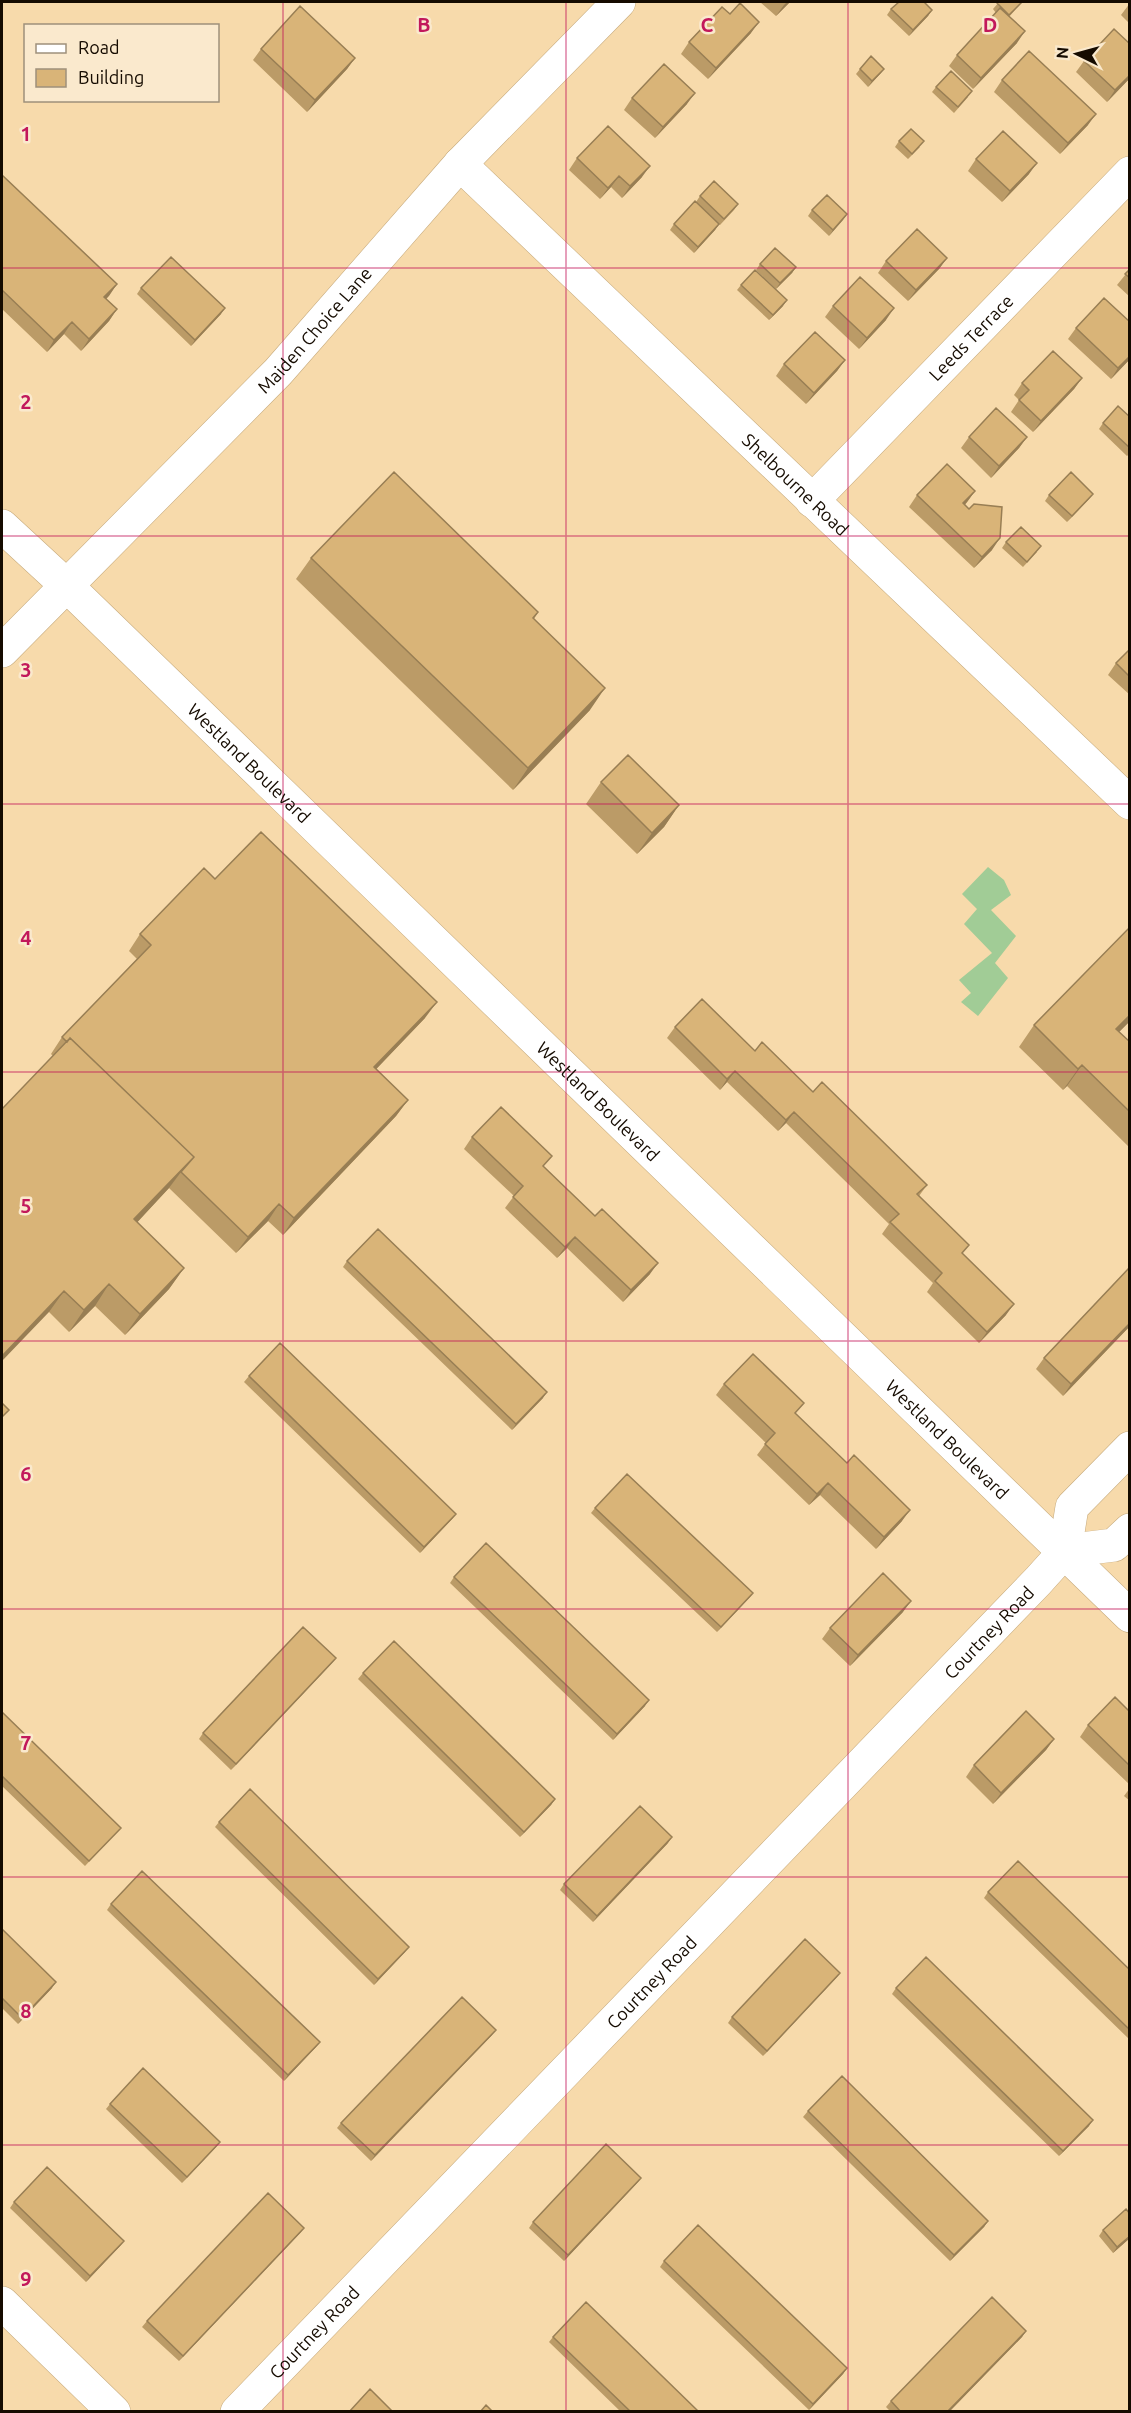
<svg xmlns="http://www.w3.org/2000/svg" width="1131" height="2413" viewBox="0 0 1131 2413" font-family="Ubuntu,sans-serif">
  <style>
    .green { fill: #a1cc96 }
    .lines { fill: none; stroke-linecap: round; stroke-linejoin: round }
    .minor-casing { stroke: #c6aa7c; stroke-width: 34 }
    .tertiary-casing { stroke: #c6aa7c; stroke-width: 34 }
    .minor { stroke: #fff; stroke-width: 33 }
    .tertiary { stroke: #fff; stroke-width: 33 }
    .wall { fill: #bb9b67 }
    .shaded-wall { fill: #987e54 }
    .building { fill: #d9b478; stroke: #987e54; stroke-width: 1.5 }
    .grid { fill: none; stroke: #c2185b; stroke-width: 1.5; stroke-opacity: 0.55 }
    .labels { text-anchor: middle; dominant-baseline: central; stroke-width: 5; stroke-linejoin: round; paint-order: stroke }
    .street-label { font-size: 18px; fill: #150b00; stroke: #fae9cd }
    .grid-label { font-size: 20px; text-anchor: middle; font-weight: bold; fill: #c2185b; stroke: #fae9cd; stroke-width: 5; stroke-linejoin: round; paint-order: stroke }
  </style>
  <rect width="100%" height="100%" fill="#f7daab"/>
  <path class="green" d="M 988,867 L 1004,880 L 1011,895 L 991,910 L 1016,936 L 995,963 L 1008,978 L 978,1016 L 961,1002 L 971,993 L 959,980 L 992,953 L 964,924 L 977,909 L 962,894 Z"/>
  <g class="lines">
    <defs>
      <g id="minor">
        <path id="s1" d="M 460,164 L 1130,803"/>
        <path id="s2" d="M 812,501 L 1130,173"/>
        <path d="M 2,526 L 67,586"/>
        <path d="M 1065,1551 L 1114,1545 L 1130,1530"/>
        <path d="M 2,2303 L 114,2412"/>
        <path id="s3" d="M 237,2412 L 1038,1581 L 1065,1551 L 1072,1507 L 1130,1448"/>
      </g>
      <g id="tertiary">
        <path id="s4" d="M 67,586 L 1130,1616"/>
        <path id="s5" d="M 2,651 L 278,372 L 460,164 L 619,2"/>
      </g>
    </defs>
    <use href="#minor" class="minor-casing"/>
    <use href="#tertiary" class="tertiary-casing"/>
    <use href="#minor" class="minor"/>
    <use href="#tertiary" class="tertiary"/>
  </g>
  <path class="wall" d="M 760,2 L 790,2 L 776,16 Z
    M 999,2 L 1022,2 L 1009,17 L 1017,43 L 973,89 L 949,66 L 957,55 L 996,13 L 993,9 Z
    M 1130,3 L 1130,24 L 1121,15 Z
    M 891,9 L 932,10 L 928,16 L 909,36 L 887,15 Z
    M 730,14 L 751,33 L 708,79 L 681,54 L 689,42 Z
    M 261,49 L 355,58 L 347,69 L 307,112 L 253,60 Z
    M 1084,61 L 1130,78 L 1107,102 L 1076,72 Z
    M 860,69 L 884,69 L 880,74 L 868,87 L 856,74 Z
    M 1002,80 L 1088,125 L 1060,154 L 994,92 Z
    M 936,87 L 968,97 L 954,113 L 932,92 Z
    M 632,98 L 687,104 L 655,138 L 624,110 Z
    M 899,141 L 920,147 L 908,159 L 895,147 Z
    M 577,158 L 642,177 L 622,198 L 611,187 L 600,199 L 569,170 Z
    M 976,159 L 1029,174 L 1002,202 L 968,171 Z
    M 2,175 L 117,284 L 106,299 L 117,309 L 109,321 L 81,351 L 64,334 L 47,352 L 2,309 Z
    M 700,196 L 738,204 L 734,210 L 720,225 L 719,224 L 715,230 L 694,253 L 670,230 L 674,224 L 696,202 Z
    M 812,210 L 847,214 L 829,236 L 808,216 Z
    M 947,258 L 939,269 L 908,301 L 878,273 L 886,261 Z
    M 760,264 L 796,267 L 792,273 L 776,289 L 756,270 Z
    M 1130,269 L 1130,297 L 1117,285 Z
    M 741,285 L 783,306 L 769,320 L 737,290 Z
    M 141,288 L 221,314 L 191,346 L 137,294 Z
    M 833,306 L 886,320 L 859,349 L 825,317 Z
    M 1130,322 L 1130,359 L 1111,379 L 1068,339 L 1076,328 Z
    M 845,360 L 837,371 L 806,404 L 776,376 L 784,364 Z
    M 1082,378 L 1074,389 L 1033,432 L 1011,412 L 1019,400 L 1014,395 L 1022,383 Z
    M 1130,417 L 1130,453 L 1127,456 L 1099,429 L 1103,423 Z
    M 969,437 L 1027,437 L 1019,448 L 991,478 L 961,448 Z
    M 975,491 L 965,505 L 992,550 L 974,568 L 909,507 L 917,495 Z
    M 1049,495 L 1089,499 L 1067,522 L 1045,501 Z
    M 1006,542 L 1037,552 L 1023,567 L 1002,548 Z
    M 311,558 L 538,612 L 534,619 L 590,710 L 513,790 L 296,579 Z
    M 1130,649 L 1130,695 L 1108,675 L 1116,663 Z
    M 601,782 L 679,805 L 664,827 L 637,854 L 586,804 Z
    M 215,879 L 425,1018 L 376,1069 L 408,1100 L 396,1116 L 283,1235 L 268,1221 L 236,1253 L 169,1188 L 137,1222 L 184,1268 L 169,1289 L 125,1335 L 95,1306 L 69,1332 L 49,1312 L 53,1056 L 51,1054 L 62,1037 L 137,959 L 129,951 L 140,934 Z
    M 1130,1021 L 1119,1032 L 1130,1042 L 1130,1148 L 1067,1086 L 1063,1090 L 1019,1047 L 1034,1025 Z
    M 675,1027 L 755,1051 L 813,1092 L 927,1185 L 919,1196 L 963,1254 L 1006,1315 L 979,1343 L 927,1292 L 933,1283 L 882,1234 L 889,1224 L 786,1123 L 778,1131 L 727,1082 L 720,1090 L 667,1038 Z
    M 472,1137 L 544,1167 L 650,1274 L 623,1302 L 567,1248 L 557,1258 L 505,1208 L 514,1196 L 464,1149 Z
    M 347,1261 L 543,1398 L 512,1430 L 343,1267 Z
    M 1130,1267 L 1130,1326 L 1063,1396 L 1036,1369 L 1044,1358 Z
    M 249,1376 L 456,1514 L 452,1519 L 420,1553 L 244,1382 Z
    M 724,1384 L 796,1414 L 902,1521 L 876,1549 L 820,1495 L 809,1505 L 757,1455 L 766,1443 L 716,1395 Z
    M 595,1508 L 753,1593 L 749,1598 L 717,1632 L 591,1513 Z
    M 454,1577 L 645,1706 L 613,1740 L 450,1583 Z
    M 903,1612 L 850,1666 L 822,1639 L 830,1628 Z
    M 332,1663 L 231,1770 L 199,1739 L 203,1733 Z
    M 363,1673 L 555,1799 L 551,1805 L 520,1837 L 358,1679 Z
    M 2,1712 L 116,1833 L 85,1866 L 2,1786 Z
    M 1130,1712 L 1130,1785 L 1080,1737 L 1088,1725 Z
    M 1054,1739 L 1046,1750 L 993,1804 L 966,1777 L 974,1765 Z
    M 1130,1788 L 1130,1801 L 1124,1796 Z
    M 219,1822 L 405,1952 L 374,1985 L 215,1827 Z
    M 668,1843 L 593,1922 L 560,1890 L 564,1884 Z
    M 988,1892 L 1130,1970 L 1130,2040 L 984,1898 Z
    M 111,1904 L 320,2042 L 315,2048 L 284,2081 L 107,1910 Z
    M 2,1929 L 52,1988 L 18,2024 L 2,2008 Z
    M 840,1973 L 836,1978 L 763,2056 L 728,2023 L 732,2017 Z
    M 896,1988 L 1089,2126 L 1059,2156 L 892,1994 Z
    M 492,2035 L 371,2161 L 337,2128 L 341,2123 Z
    M 110,2104 L 216,2147 L 182,2183 L 106,2109 Z
    M 808,2111 L 988,2221 L 984,2227 L 950,2261 L 803,2117 Z
    M 641,2178 L 637,2183 L 564,2261 L 529,2228 L 533,2222 Z
    M 14,2202 L 124,2241 L 120,2246 L 86,2282 L 10,2208 Z
    M 1130,2214 L 1130,2238 L 1113,2253 L 1099,2236 L 1103,2230 Z
    M 304,2228 L 300,2233 L 179,2361 L 142,2327 L 147,2321 Z
    M 664,2261 L 847,2368 L 843,2374 L 809,2410 L 660,2267 Z
    M 1026,2331 L 1022,2337 L 949,2412 L 891,2412 L 886,2407 L 891,2401 Z
    M 553,2337 L 699,2412 L 621,2412 L 549,2342 Z"/>
  <path class="shaded-wall" d="M 787,2 L 790,2 L 776,16 L 784,5 Z
    M 932,10 L 928,16 L 909,36 L 913,30 Z
    M 759,22 L 751,33 L 708,79 L 716,68 Z
    M 1025,31 L 1017,43 L 973,89 L 981,78 Z
    M 355,58 L 347,69 L 307,112 L 315,100 Z
    M 884,69 L 880,74 L 868,87 L 872,81 Z
    M 1130,75 L 1130,78 L 1107,102 L 1115,90 Z
    M 695,93 L 687,104 L 655,138 L 663,127 Z
    M 1096,114 L 1088,125 L 1060,154 L 1068,143 Z
    M 1037,163 L 1029,174 L 1002,202 L 1010,191 Z
    M 650,166 L 642,177 L 622,198 L 630,186 Z
    M 619,176 L 611,187 L 600,199 L 608,188 Z
    M 847,214 L 843,220 L 829,236 L 833,230 Z
    M 719,224 L 715,230 L 694,253 L 698,247 Z
    M 947,258 L 939,269 L 908,301 L 916,290 Z
    M 796,267 L 792,273 L 776,289 L 780,283 Z
    M 117,284 L 109,296 L 96,309 L 104,297 Z
    M 787,300 L 783,306 L 769,320 L 773,315 Z
    M 225,308 L 221,314 L 191,346 L 195,340 Z
    M 894,308 L 886,320 L 859,349 L 867,338 Z
    M 117,309 L 109,321 L 81,351 L 89,339 Z
    M 72,322 L 64,334 L 47,352 L 54,340 Z
    M 1130,356 L 1130,359 L 1111,379 L 1118,368 Z
    M 845,360 L 837,371 L 806,404 L 814,393 Z
    M 1082,378 L 1074,389 L 1033,432 L 1041,421 Z
    M 1027,437 L 1019,448 L 991,478 L 999,466 Z
    M 975,491 L 967,502 L 955,515 L 963,503 Z
    M 1093,494 L 1089,499 L 1067,522 L 1072,516 Z
    M 1000,538 L 992,550 L 974,568 L 982,557 Z
    M 605,688 L 590,710 L 513,790 L 528,768 Z
    M 679,805 L 664,827 L 637,854 L 652,833 Z
    M 437,1002 L 425,1018 L 362,1084 L 374,1067 Z
    M 1130,1015 L 1130,1021 L 1101,1050 L 1116,1029 Z
    M 1082,1065 L 1067,1086 L 1063,1090 L 1078,1069 Z
    M 735,1071 L 727,1082 L 720,1090 L 727,1079 Z
    M 408,1100 L 396,1116 L 283,1235 L 294,1218 Z
    M 794,1112 L 786,1123 L 778,1131 L 786,1120 Z
    M 194,1157 L 181,1172 L 169,1188 L 120,1241 L 134,1219 Z
    M 279,1204 L 268,1221 L 236,1253 L 248,1237 Z
    M 575,1237 L 567,1248 L 557,1258 L 565,1247 Z
    M 658,1263 L 650,1274 L 623,1302 L 631,1290 Z
    M 184,1268 L 169,1289 L 125,1335 L 140,1314 Z
    M 109,1284 L 95,1306 L 69,1332 L 84,1310 Z
    M 64,1291 L 49,1312 L 2,1361 L 2,1356 Z
    M 1014,1304 L 1006,1315 L 979,1343 L 987,1332 Z
    M 1130,1323 L 1130,1326 L 1063,1396 L 1071,1384 Z
    M 547,1392 L 543,1398 L 512,1430 L 516,1424 Z
    M 828,1483 L 820,1495 L 809,1505 L 817,1494 Z
    M 910,1510 L 902,1521 L 876,1549 L 884,1537 Z
    M 456,1514 L 452,1519 L 420,1553 L 424,1547 Z
    M 753,1593 L 749,1598 L 717,1632 L 721,1627 Z
    M 911,1601 L 903,1612 L 850,1666 L 858,1655 Z
    M 336,1658 L 332,1663 L 231,1770 L 236,1764 Z
    M 649,1700 L 645,1706 L 613,1740 L 617,1734 Z
    M 1054,1739 L 1046,1750 L 993,1804 L 1001,1793 Z
    M 555,1799 L 551,1805 L 520,1837 L 524,1832 Z
    M 672,1837 L 668,1843 L 593,1922 L 597,1916 Z
    M 409,1947 L 405,1952 L 374,1985 L 378,1979 Z
    M 840,1973 L 836,1978 L 763,2056 L 767,2051 Z
    M 56,1982 L 52,1988 L 18,2024 L 22,2018 Z
    M 496,2030 L 492,2035 L 371,2161 L 375,2155 Z
    M 320,2042 L 315,2048 L 284,2081 L 288,2075 Z
    M 1093,2120 L 1089,2126 L 1059,2156 L 1063,2151 Z
    M 220,2142 L 216,2147 L 182,2183 L 187,2177 Z
    M 641,2178 L 637,2183 L 564,2261 L 568,2255 Z
    M 988,2221 L 984,2227 L 950,2261 L 954,2255 Z
    M 304,2228 L 300,2233 L 179,2361 L 183,2356 Z
    M 1130,2236 L 1130,2238 L 1113,2253 L 1117,2247 Z
    M 124,2241 L 120,2246 L 86,2282 L 90,2276 Z
    M 1026,2331 L 1022,2337 L 949,2412 L 947,2412 Z
    M 847,2368 L 843,2374 L 809,2410 L 813,2404 Z"/>
  <path class="building" d="M 899,2 L 924,2 L 932,10 L 913,30 L 891,9 Z
    M 999,2 L 1022,2 L 1009,15 L 997,3 Z
    M 740,3 L 759,22 L 716,68 L 689,42 L 722,7 L 730,14 Z
    M 300,6 L 355,58 L 315,100 L 261,49 Z
    M 1000,8 L 1025,31 L 981,78 L 957,55 Z
    M 1114,29 L 1130,44 L 1130,75 L 1115,90 L 1084,61 Z
    M 1029,51 L 1096,114 L 1068,143 L 1002,80 Z
    M 871,56 L 884,69 L 872,81 L 860,69 Z
    M 664,64 L 695,93 L 663,127 L 632,98 Z
    M 951,71 L 972,91 L 958,107 L 936,87 Z
    M 608,126 L 650,166 L 630,186 L 619,176 L 608,188 L 577,158 Z
    M 911,129 L 924,141 L 912,154 L 899,141 Z
    M 1003,131 L 1037,163 L 1010,191 L 976,159 Z
    M 2,175 L 117,284 L 104,297 L 117,309 L 89,339 L 72,322 L 54,340 L 2,290 Z
    M 714,181 L 738,204 L 724,219 L 700,196 Z
    M 827,195 L 847,214 L 833,230 L 812,210 Z
    M 695,201 L 719,224 L 698,247 L 674,224 Z
    M 917,229 L 947,258 L 916,290 L 886,261 Z
    M 775,248 L 796,267 L 780,283 L 760,264 Z
    M 171,257 L 225,308 L 195,340 L 141,288 Z
    M 1130,269 L 1130,278 L 1125,274 Z
    M 755,270 L 787,300 L 773,315 L 741,285 Z
    M 860,277 L 894,308 L 867,338 L 833,306 Z
    M 1104,298 L 1130,322 L 1130,356 L 1118,368 L 1076,328 Z
    M 815,332 L 845,360 L 814,393 L 784,364 Z
    M 1053,351 L 1082,378 L 1041,421 L 1019,400 L 1029,390 L 1022,383 Z
    M 1118,406 L 1130,417 L 1130,448 L 1103,423 Z
    M 996,408 L 1027,437 L 999,466 L 969,437 Z
    M 947,464 L 975,491 L 963,503 L 969,509 L 974,504 L 1002,507 L 1000,538 L 982,557 L 917,495 Z
    M 394,472 L 538,612 L 533,618 L 605,688 L 528,768 L 311,558 Z
    M 1071,472 L 1093,494 L 1072,516 L 1049,495 Z
    M 1021,527 L 1041,546 L 1027,562 L 1006,542 Z
    M 1130,649 L 1130,677 L 1116,663 Z
    M 628,755 L 679,805 L 652,833 L 601,782 Z
    M 261,832 L 437,1002 L 374,1067 L 408,1100 L 294,1218 L 279,1204 L 248,1237 L 181,1172 L 194,1157 L 70,1038 L 67,1042 L 62,1037 L 151,945 L 140,934 L 204,868 L 215,879 Z
    M 1130,927 L 1130,1015 L 1116,1029 L 1130,1042 L 1130,1112 L 1082,1065 L 1078,1069 L 1034,1025 Z
    M 702,999 L 755,1051 L 762,1042 L 813,1092 L 822,1082 L 927,1185 L 917,1194 L 969,1245 L 962,1253 L 1014,1304 L 987,1332 L 935,1281 L 942,1273 L 890,1222 L 899,1214 L 794,1112 L 786,1120 L 735,1071 L 727,1079 L 675,1027 Z
    M 70,1038 L 194,1157 L 134,1219 L 184,1268 L 140,1314 L 109,1284 L 84,1310 L 64,1291 L 2,1356 L 2,1109 Z
    M 501,1107 L 552,1156 L 543,1166 L 595,1216 L 602,1209 L 658,1263 L 631,1290 L 575,1237 L 565,1247 L 513,1197 L 523,1186 L 472,1137 Z
    M 378,1229 L 547,1392 L 516,1424 L 347,1261 Z
    M 1130,1267 L 1130,1323 L 1071,1384 L 1044,1358 Z
    M 280,1343 L 456,1514 L 424,1547 L 249,1376 Z
    M 753,1354 L 804,1403 L 795,1413 L 847,1463 L 854,1455 L 910,1510 L 884,1537 L 828,1483 L 817,1494 L 765,1444 L 775,1433 L 724,1384 Z
    M 2,1403 L 9,1410 L 2,1417 Z
    M 627,1474 L 753,1593 L 721,1627 L 595,1508 Z
    M 486,1543 L 649,1700 L 617,1734 L 454,1577 Z
    M 883,1573 L 911,1601 L 858,1655 L 830,1628 Z
    M 303,1627 L 336,1658 L 236,1764 L 203,1733 Z
    M 394,1641 L 555,1799 L 524,1832 L 363,1673 Z
    M 1115,1697 L 1130,1712 L 1130,1766 L 1088,1725 Z
    M 1026,1711 L 1054,1739 L 1001,1793 L 974,1765 Z
    M 2,1712 L 121,1828 L 89,1861 L 2,1776 Z
    M 250,1789 L 409,1947 L 378,1979 L 219,1822 Z
    M 640,1806 L 672,1837 L 597,1916 L 564,1884 Z
    M 1018,1861 L 1130,1970 L 1130,2030 L 988,1892 Z
    M 142,1871 L 320,2042 L 288,2075 L 111,1904 Z
    M 2,1929 L 56,1982 L 22,2018 L 2,1998 Z
    M 805,1939 L 840,1973 L 767,2051 L 732,2017 Z
    M 926,1957 L 1093,2120 L 1063,2151 L 896,1988 Z
    M 462,1997 L 496,2030 L 375,2155 L 341,2123 Z
    M 143,2068 L 220,2142 L 187,2177 L 110,2104 Z
    M 842,2076 L 988,2221 L 954,2255 L 808,2111 Z
    M 606,2144 L 641,2178 L 568,2255 L 533,2222 Z
    M 47,2167 L 124,2241 L 90,2276 L 14,2202 Z
    M 268,2193 L 304,2228 L 183,2356 L 147,2321 Z
    M 1126,2209 L 1130,2214 L 1130,2236 L 1117,2247 L 1103,2230 Z
    M 698,2225 L 847,2368 L 813,2404 L 664,2261 Z
    M 992,2297 L 1026,2331 L 947,2412 L 901,2412 L 891,2401 Z
    M 586,2302 L 699,2412 L 631,2412 L 553,2337 Z
    M 370,2389 L 393,2412 L 349,2412 Z
    M 486,2405 L 493,2412 L 480,2412 Z"/>
  <path class="grid" d="M 283,2 L 283,2412M 566,2 L 566,2412M 848,2 L 848,2412M 2,268 L 1130,268M 2,536 L 1130,536M 2,804 L 1130,804M 2,1072 L 1130,1072M 2,1341 L 1130,1341M 2,1609 L 1130,1609M 2,1877 L 1130,1877M 2,2145 L 1130,2145"/>
  <g class="labels">
    <g class="street-label">
      <text stroke="none"><textPath href="#s5" startOffset="448">Maiden Choice Lane</textPath></text>
      <text stroke="none"><textPath href="#s2" startOffset="228">Leeds Terrace</textPath></text>
      <text stroke="none"><textPath href="#s1" startOffset="464">Shelbourne Road</textPath></text>
      <text stroke="none"><textPath href="#s4" startOffset="254">Westland Boulevard</textPath></text>
      <text stroke="none"><textPath href="#s4" startOffset="740">Westland Boulevard</textPath></text>
      <text stroke="none"><textPath href="#s4" startOffset="1226">Westland Boulevard</textPath></text>
      <text stroke="none"><textPath href="#s3" startOffset="1083">Courtney Road</textPath></text>
      <text stroke="none"><textPath href="#s3" startOffset="597">Courtney Road</textPath></text>
      <text stroke="none"><textPath href="#s3" startOffset="111">Courtney Road</textPath></text>
    </g>
  </g>
  <g class="grid-label">
    <text x="424" y="32">B</text>
    <text x="707" y="32">C</text>
    <text x="990" y="32">D</text>
    <text x="26" y="141">1</text>
    <text x="26" y="409">2</text>
    <text x="26" y="677">3</text>
    <text x="26" y="945">4</text>
    <text x="26" y="1213">5</text>
    <text x="26" y="1481">6</text>
    <text x="26" y="1750">7</text>
    <text x="26" y="2018">8</text>
    <text x="26" y="2286">9</text>
  </g>
  <rect width="1131" height="2413" fill="none" stroke="#150b00" stroke-width="6"/>
  <rect x="24" y="24" width="195" height="78" fill="#fae9cd" stroke="#9e907b" stroke-width="1.5"/>
  <rect x="36" y="44" width="30" height="9" fill="#ffffff" stroke="#9e907b" stroke-width="1.5"/>
  <text x="78" y="54" font-size="18" fill="#150b00">Road</text>
  <rect x="36" y="69" width="30" height="18" fill="#d9b478" stroke="#9e907b" stroke-width="1.5"/>
  <text x="78" y="84" font-size="18" fill="#150b00">Building</text>
  <g transform="translate(1077 54) rotate(275)" stroke="#fae9cd" stroke-width="4.5" paint-order="stroke">
  <path d="M0-4.5L10 22L0 15L-10 22Z" fill="#150b00"/>
  <text y="-9" font-size="16" font-weight="bold" text-anchor="middle" fill="#150b00">N</text>
  </g>
</svg>
